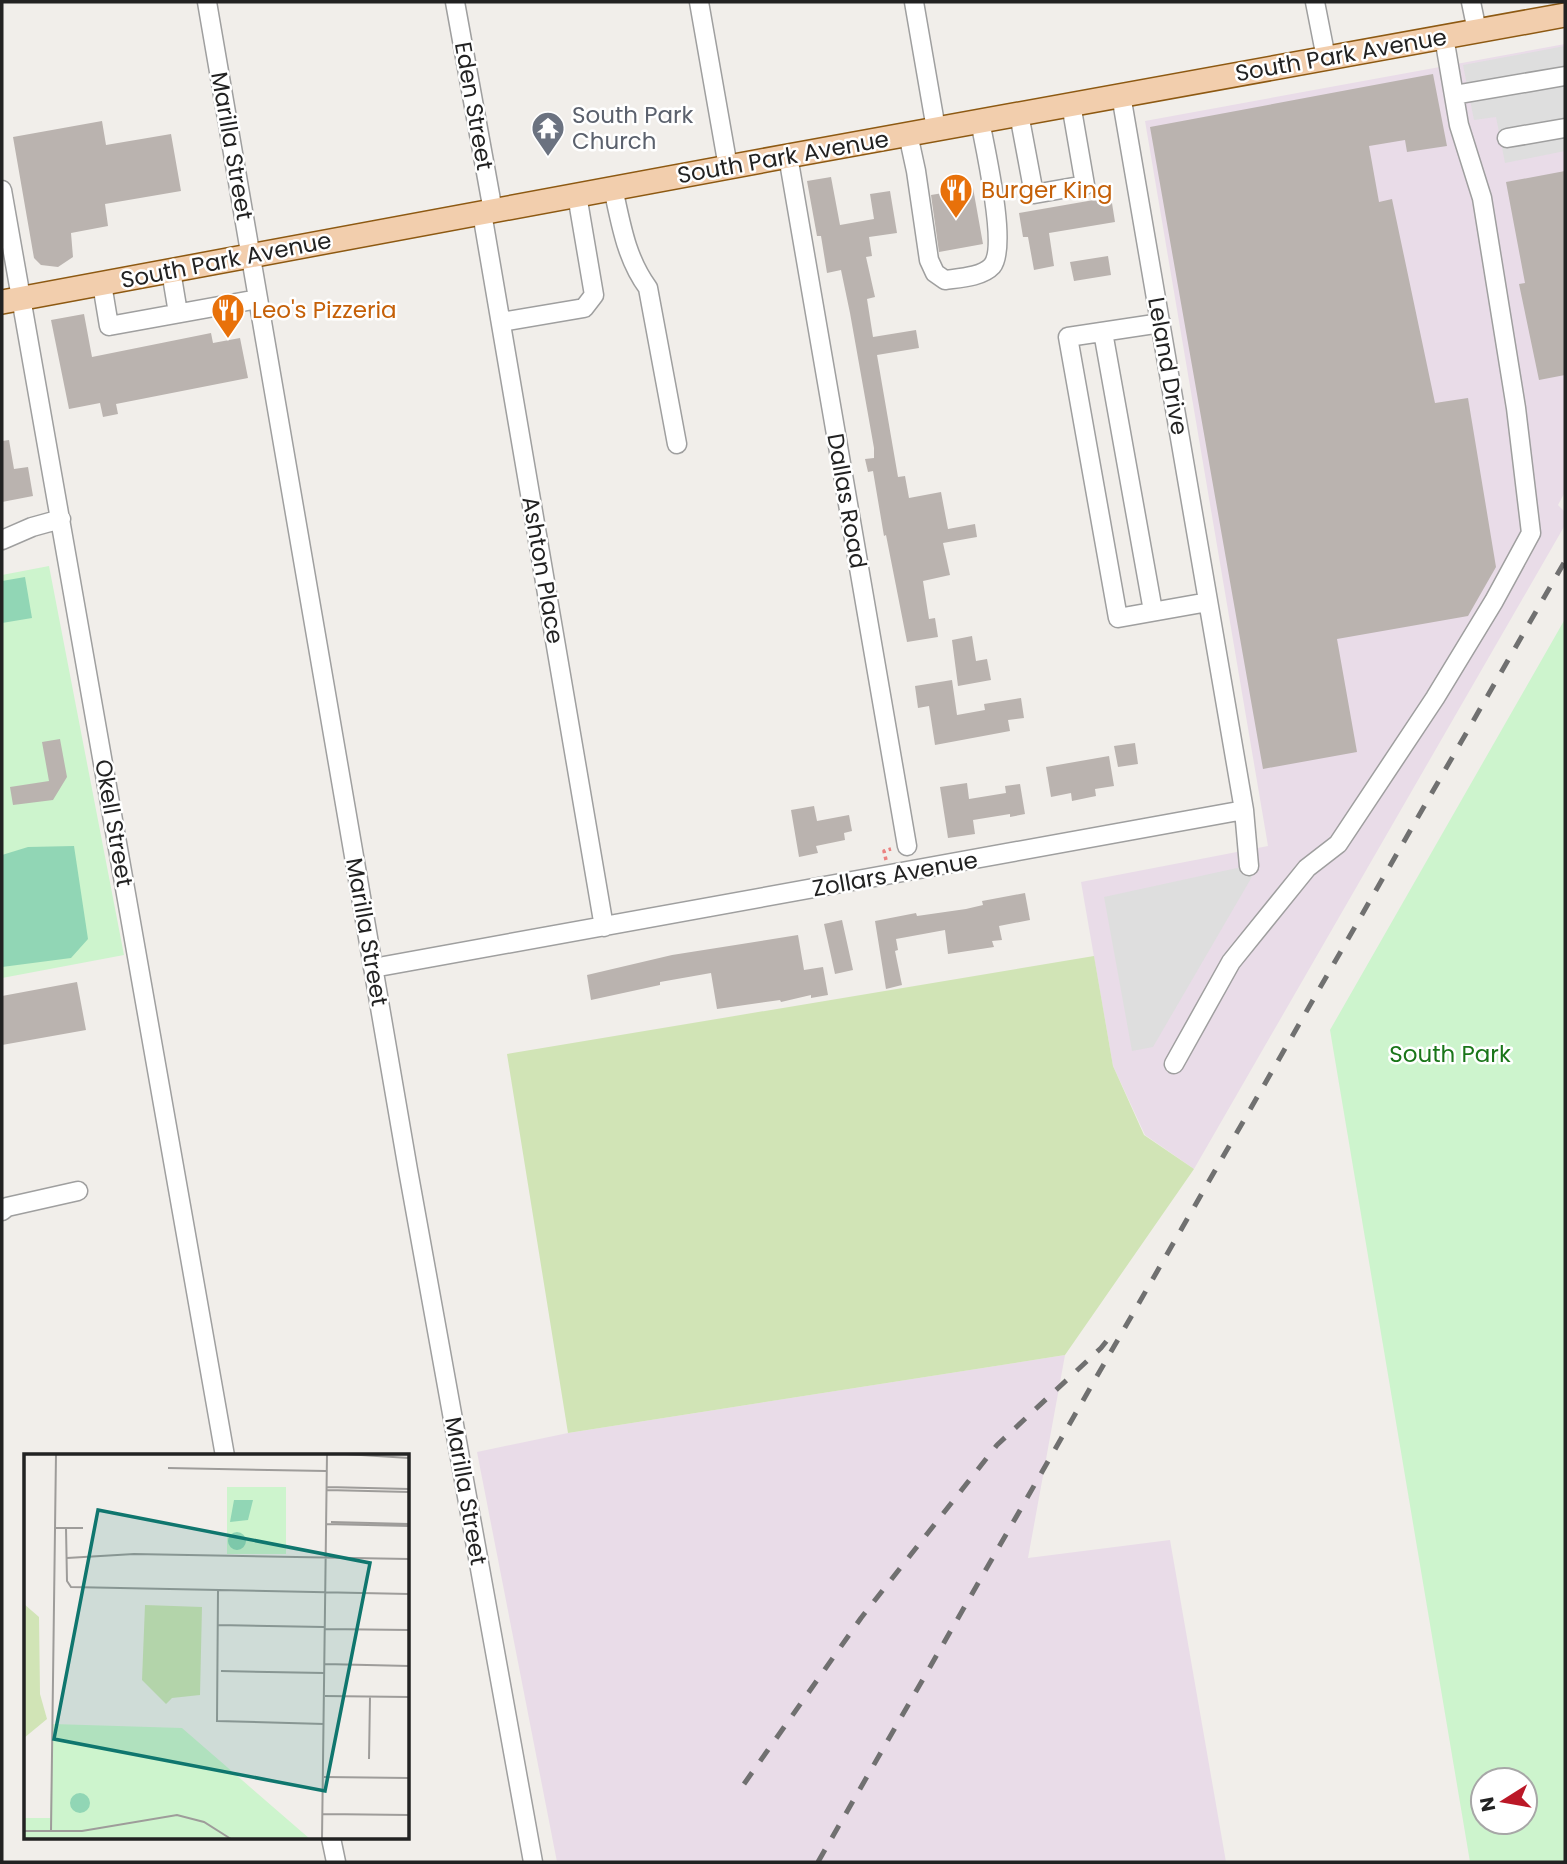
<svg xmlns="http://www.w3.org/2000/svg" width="1567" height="1864" viewBox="0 0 1567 1864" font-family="Poppins,sans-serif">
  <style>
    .industrial { fill: #e9dce8 }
    .grass { fill: #d1e4b6 }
    .park { fill: #cdf4cd; fill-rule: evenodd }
    .pitch { fill: #91d6b5 }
    .parking { fill: #dedede }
    .building { fill: #bab3af }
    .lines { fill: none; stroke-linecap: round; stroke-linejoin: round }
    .minor-casing { stroke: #9f9f9f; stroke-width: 21 }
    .major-casing { stroke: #8d5912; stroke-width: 26 }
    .path { stroke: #eb8281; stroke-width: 3.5; stroke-dasharray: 3.5 3.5; stroke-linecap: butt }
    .minor { stroke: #fff; stroke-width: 18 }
    .major { stroke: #f2cead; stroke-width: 23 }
    .rail { stroke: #707070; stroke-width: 5; stroke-dasharray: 14 14; stroke-linecap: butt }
    .labels { text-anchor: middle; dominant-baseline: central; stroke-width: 5; stroke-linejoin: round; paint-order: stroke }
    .street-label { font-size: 23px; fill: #222; stroke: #fff }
    .worship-label { font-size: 23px; fill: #5b616d; stroke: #fff; text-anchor: start }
    .food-label { font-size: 23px; fill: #c56008; stroke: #fff; text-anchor: start }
    .park-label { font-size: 23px; fill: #1a7619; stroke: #fff }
    .inset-road { fill: none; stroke: #9e9c9a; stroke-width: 2 }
    .view { fill: #0f766e; fill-opacity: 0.15; stroke: #0f766e; stroke-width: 3.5 }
    .inset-edge { fill: none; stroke: #222; stroke-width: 3.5 }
  </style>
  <rect width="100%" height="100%" fill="#f1eeea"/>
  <path class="industrial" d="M 1565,44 L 1565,492 L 1558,505 L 1565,512 L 1565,525 L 1194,1169 L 1145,1135 L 1113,1066 L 1081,882 L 1268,846 L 1145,121 Z
    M 1065,1355 L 1028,1558 L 1170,1540 L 1226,1862 L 557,1862 L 477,1452 L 568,1433 Z"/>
  <path class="grass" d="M 1094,956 L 1113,1066 L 1144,1135 L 1194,1169 L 1065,1355 L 568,1433 L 507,1054 Z"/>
  <path class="park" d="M 49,566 L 124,955 L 2,978 L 2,575 Z
    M 1565,619 L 1565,1862 L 1470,1862 L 1330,1030 ZM 1483,1780 L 1525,1780 L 1525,1822 L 1483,1822 Z"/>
  <path class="pitch" d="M 25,577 L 32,618 L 2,623 L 2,581 Z
    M 74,846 L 88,939 L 71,958 L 2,967 L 2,855 L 28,847 Z"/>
  <path class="parking" d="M 1565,46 L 1565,151 L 1505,163 L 1496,117 L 1474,120 L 1463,65 Z
    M 1260,863 L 1153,1047 L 1132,1051 L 1104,897 Z"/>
  <path class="building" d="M 1433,74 L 1447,146 L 1407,152 L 1405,140 L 1369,146 L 1379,202 L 1392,199 L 1435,403 L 1468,398 L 1496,567 L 1468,616 L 1337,639 L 1357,752 L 1263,769 L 1150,127 Z
    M 102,121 L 106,145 L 171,134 L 181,191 L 105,204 L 108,226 L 71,233 L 73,257 L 58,267 L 41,265 L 34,258 L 13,137 Z
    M 1565,171 L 1565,375 L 1539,380 L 1519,284 L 1525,283 L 1506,182 Z
    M 831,177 L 840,225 L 874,219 L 870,194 L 890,191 L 897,233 L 869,237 L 872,256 L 866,257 L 875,297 L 867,299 L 873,337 L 916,330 L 919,348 L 877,355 L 898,477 L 905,476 L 909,498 L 941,492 L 948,529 L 975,524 L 977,537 L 943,543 L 950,575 L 923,581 L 929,619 L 935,618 L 938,637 L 907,642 L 886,535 L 884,536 L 873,471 L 868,472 L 865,459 L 874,458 L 874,448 L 850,313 L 841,270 L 827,273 L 821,236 L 817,236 L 807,181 Z
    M 973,188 L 983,244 L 939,252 L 931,195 Z
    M 1111,197 L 1115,222 L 1049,233 L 1054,266 L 1034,270 L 1028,237 L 1023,237 L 1019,213 Z
    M 1108,256 L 1111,275 L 1074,281 L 1070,262 Z
    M 84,314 L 92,357 L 211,333 L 213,343 L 240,338 L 248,378 L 116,404 L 118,414 L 103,417 L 100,403 L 69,409 L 51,320 Z
    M 9,440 L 14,469 L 28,467 L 33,496 L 2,502 L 2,441 Z
    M 972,636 L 976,661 L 987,659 L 991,680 L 958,686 L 952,640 Z
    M 952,680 L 957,715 L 985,710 L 984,704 L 1021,698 L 1024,718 L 1008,720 L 1010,731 L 935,745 L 929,706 L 918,708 L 915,686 Z
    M 60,739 L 67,777 L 53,800 L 13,805 L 10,787 L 49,781 L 42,742 Z
    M 1135,743 L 1138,764 L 1118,767 L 1114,746 Z
    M 1109,756 L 1114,786 L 1095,789 L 1096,796 L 1072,801 L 1071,793 L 1051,797 L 1046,767 Z
    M 967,783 L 969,799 L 1006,793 L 1005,786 L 1020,784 L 1025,814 L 1010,817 L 1010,814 L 973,820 L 975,834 L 948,838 L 940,787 Z
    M 814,806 L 817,821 L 849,815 L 852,831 L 844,833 L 845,840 L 816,846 L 818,853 L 799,857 L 791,810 Z
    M 1025,893 L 1030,920 L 999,926 L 1002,940 L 992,941 L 994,947 L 948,954 L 945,930 L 896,939 L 898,950 L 895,951 L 902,985 L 886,989 L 875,921 L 916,913 L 917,916 L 966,909 L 983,905 L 982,901 Z
    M 842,920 L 853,970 L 835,974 L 824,924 Z
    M 798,935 L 804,970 L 823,967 L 828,995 L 811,998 L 811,995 L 781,1002 L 780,1000 L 717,1009 L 711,973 L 660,982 L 660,985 L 591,1000 L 587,975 L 672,955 Z
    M 77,982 L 86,1030 L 2,1045 L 2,996 Z"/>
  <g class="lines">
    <defs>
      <path id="minor" d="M 207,2 L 408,1170 L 533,1862
        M 455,2 L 493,211
        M 699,2 L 728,167
        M 914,2 L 936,129
        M 1315,2 L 1326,58
        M 1471,2 L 1477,31
        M 1454,95 L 1565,76
        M 1019,114 L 1034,194 L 1085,185 L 1071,104
        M 908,134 L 916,171 L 929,260 L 935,273 L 945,280 C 959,278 982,277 992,266 C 1008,247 985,148 980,121
        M 1507,138 L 1565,128
        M 788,156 L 907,846
        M 613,188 C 621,224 626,258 648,288 L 677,444
        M 2,190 L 225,1456
        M 482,213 L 604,927
        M 171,271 L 178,313
        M 102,284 L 109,326 L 258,299
        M 501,322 L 584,308 L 594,295 L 577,195
        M 1161,323 L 1068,337 L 1118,618 L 1208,602
        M 1103,332 L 1153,611
        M 2,540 L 32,527 L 61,519
        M 1244,810 L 1249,866
        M 373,968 L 1244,810 L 1121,95
        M 1174,1064 L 1231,962 L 1307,868 L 1338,844 L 1435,698 L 1494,601 L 1531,533 L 1516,408 L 1482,198 L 1459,125 L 1444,37
        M 2,1211 L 7,1207 L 78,1191
        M 331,1838 L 336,1862"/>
      <path id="major" d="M 2,302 L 788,156 L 1565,15"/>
    </defs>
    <use href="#minor" class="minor-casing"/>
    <use href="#major" class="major-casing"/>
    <path class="path" d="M 886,860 L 884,851 L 891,849"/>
    <use href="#minor" class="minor"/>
    <use href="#major" class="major"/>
    <path class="rail" d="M 744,1784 L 861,1618 L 997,1445 L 1101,1348 L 1113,1333
      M 818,1862 L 1565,561"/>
  </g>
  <defs>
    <symbol id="temple-pin" viewBox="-11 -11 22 30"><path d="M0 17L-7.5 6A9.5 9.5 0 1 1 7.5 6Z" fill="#6b7280" stroke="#fff"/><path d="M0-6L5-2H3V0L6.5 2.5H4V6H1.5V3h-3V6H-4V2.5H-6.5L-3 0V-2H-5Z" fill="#fff"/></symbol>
    <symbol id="restaurant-pin" viewBox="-11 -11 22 30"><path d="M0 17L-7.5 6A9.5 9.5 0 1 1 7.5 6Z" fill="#e8710a" stroke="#fff"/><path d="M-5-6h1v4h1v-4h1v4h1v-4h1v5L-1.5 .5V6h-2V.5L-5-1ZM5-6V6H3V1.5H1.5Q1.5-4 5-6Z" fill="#fff"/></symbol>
  </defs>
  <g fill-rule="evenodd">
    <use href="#temple-pin" x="529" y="109" width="38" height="52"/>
    <use href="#restaurant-pin" x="937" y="171" width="38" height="52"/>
    <use href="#restaurant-pin" x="209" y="291" width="38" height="52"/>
  </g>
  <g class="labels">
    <g class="street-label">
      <text transform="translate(1341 55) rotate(-10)">South Park Avenue</text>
      <text transform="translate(474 106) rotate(80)">Eden Street</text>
      <text transform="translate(232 146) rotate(80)">Marilla Street</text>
      <text transform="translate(783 157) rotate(-10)">South Park Avenue</text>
      <text transform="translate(226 260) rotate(-11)">South Park Avenue</text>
      <text transform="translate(1168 366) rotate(80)">Leland Drive</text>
      <text transform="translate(847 501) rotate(80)">Dallas Road</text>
      <text transform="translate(543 570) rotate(80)">Ashton Place</text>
      <text transform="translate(114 823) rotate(80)">Okell Street</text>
      <text transform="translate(895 874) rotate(-10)">Zollars Avenue</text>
      <text transform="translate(367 932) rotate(80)">Marilla Street</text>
      <text transform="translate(466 1491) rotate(80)">Marilla Street</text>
    </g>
    <g class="worship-label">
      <text x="572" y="115">South Park<tspan x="572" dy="26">Church</tspan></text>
    </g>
    <g class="food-label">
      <text x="981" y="190">Burger King</text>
      <text x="252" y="310">Leo's Pizzeria</text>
    </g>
    <g class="park-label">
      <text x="1450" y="1054">South Park</text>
    </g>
  </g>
  <g transform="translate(24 1454)">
    <rect width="385" height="385" fill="#f1eeea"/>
    <path d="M 0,150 L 15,163 L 16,240 L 23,265 L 0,284 ZM 121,151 L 178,153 L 176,241 L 148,244 L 142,250 L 118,226 Z" fill="#d1e4b6"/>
    <path d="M 203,33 L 262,33 L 262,100 L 203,100 ZM 29,270 L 158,274 L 286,385 L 0,385 L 0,364 L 26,364 Z" fill="#cdf4cd"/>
    <path d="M 210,46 L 229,46 L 224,66 L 206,68 ZM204 87a9 9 0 1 1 18 0a9 9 0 1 1-18 0ZM46 349a10 10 0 1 1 20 0a10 10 0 1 1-20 0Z" fill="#91d6b5"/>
    <path class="inset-road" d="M 321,0 L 385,4M 144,14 L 302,17M 303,33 L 385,35M 303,36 L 385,38M 307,68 L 385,70M 302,70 L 385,72M 31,74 L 59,74M 42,74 L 43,127 L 47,133 L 385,140M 43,104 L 110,100 L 385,105M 194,136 L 193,267 L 300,270M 194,171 L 300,173M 301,175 L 385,176M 301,210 L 385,212M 197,217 L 300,219M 301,242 L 385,243M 345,305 L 346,243M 300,323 L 385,324M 299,360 L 385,361M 0,377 L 58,377 L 153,361 L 180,368 L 207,385M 27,377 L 32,0M 298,385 L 303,0"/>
    <path class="view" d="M 74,56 L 346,109 L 301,337 L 30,285 Z"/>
    <rect width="385" height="385" class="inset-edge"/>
  </g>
  <rect width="1567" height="1864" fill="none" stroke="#222222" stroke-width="7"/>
  <g transform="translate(1504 1801) rotate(259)"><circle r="33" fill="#ffffff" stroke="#a7a7a7" stroke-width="2"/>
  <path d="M0-5L12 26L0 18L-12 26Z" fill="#bb1827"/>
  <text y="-10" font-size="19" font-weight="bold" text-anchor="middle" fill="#222222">N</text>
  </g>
</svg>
